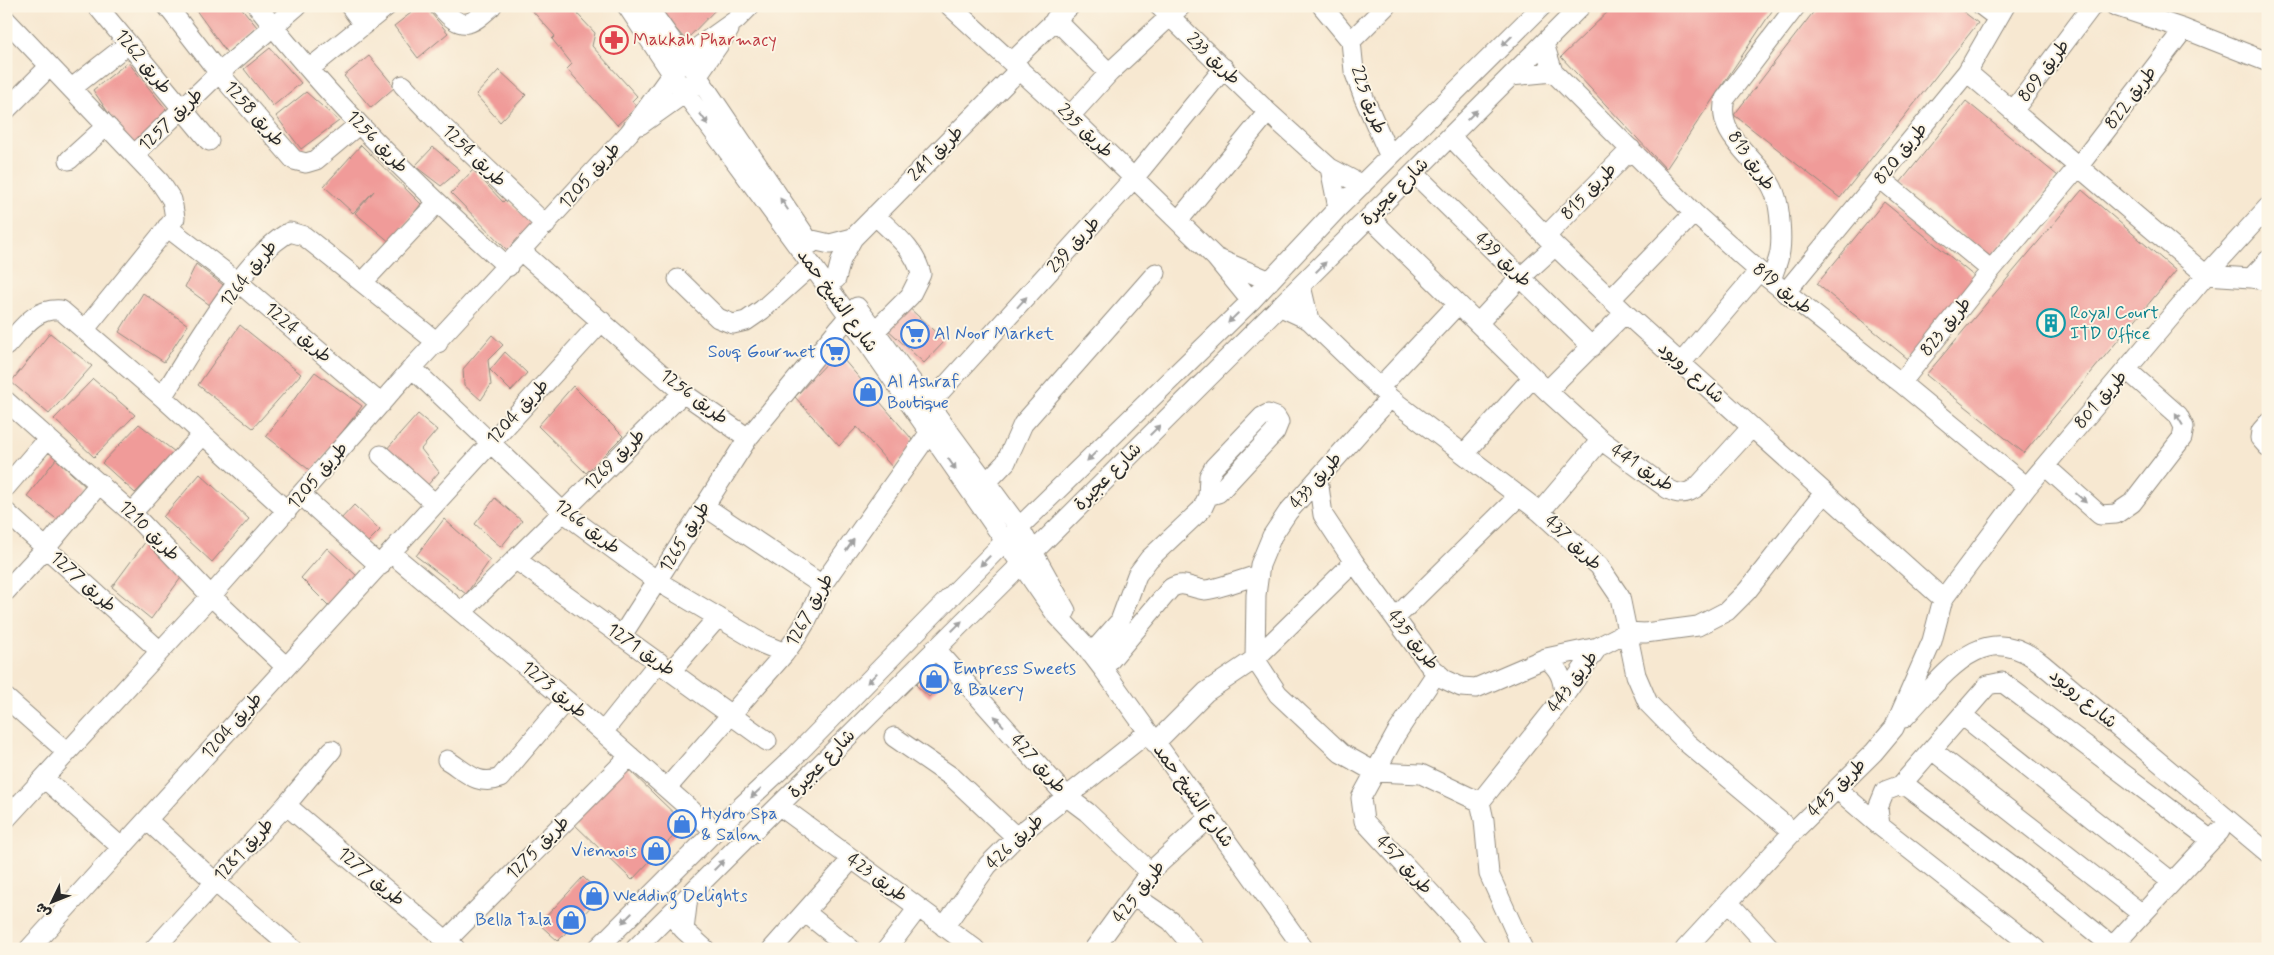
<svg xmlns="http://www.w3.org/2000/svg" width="2274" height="955" viewBox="0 0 2274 955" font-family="Mynerve,'Playpen Sans Arabic',sans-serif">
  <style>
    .building { fill: #f09b99 }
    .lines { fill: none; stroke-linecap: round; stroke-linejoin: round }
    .minor-casing { stroke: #918a7e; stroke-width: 21 }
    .minor { stroke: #fff; stroke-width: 19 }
    .oneway { fill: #a0a0a0 }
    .labels { text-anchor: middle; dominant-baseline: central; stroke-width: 4; stroke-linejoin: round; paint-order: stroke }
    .health-label { font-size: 18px; fill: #be3a42; stroke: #fcf5e5; text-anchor: start }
    .street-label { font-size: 18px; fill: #2b2b2b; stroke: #fcf5e5 }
    .culture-label { font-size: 18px; fill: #0d838f; stroke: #fcf5e5; text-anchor: start }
    .shop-label { font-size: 18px; fill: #366cbe; stroke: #fcf5e5; text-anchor: start }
  </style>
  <rect width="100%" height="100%" fill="#fcf5e5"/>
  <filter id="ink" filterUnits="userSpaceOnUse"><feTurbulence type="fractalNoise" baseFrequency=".02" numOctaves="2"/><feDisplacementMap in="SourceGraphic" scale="10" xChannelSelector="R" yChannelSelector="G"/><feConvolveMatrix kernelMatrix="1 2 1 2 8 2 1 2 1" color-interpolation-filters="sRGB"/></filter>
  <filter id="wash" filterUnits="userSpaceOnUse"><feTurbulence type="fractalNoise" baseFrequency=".0096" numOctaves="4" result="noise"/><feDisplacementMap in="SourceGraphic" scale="20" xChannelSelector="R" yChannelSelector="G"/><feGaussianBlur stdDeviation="1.12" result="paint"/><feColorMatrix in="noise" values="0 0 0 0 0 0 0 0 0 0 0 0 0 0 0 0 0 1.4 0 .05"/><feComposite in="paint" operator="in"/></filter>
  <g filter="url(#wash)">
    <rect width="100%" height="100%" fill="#f7e8d1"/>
    <g id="blocks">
      <path class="building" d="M 193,6 L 240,6 L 257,27 L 227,53 Z
        M 420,6 L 425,6 L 448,33 L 418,58 L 394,26 Z
        M 528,6 L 570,6 L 595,33 L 592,46 L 637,96 L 632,101 L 637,107 L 617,125 L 567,69 L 572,64 L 552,39 L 555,36 Z
        M 670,6 L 719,6 L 686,40 L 662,14 Z
        M 1614,6 L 1767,6 L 1772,11 L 1666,169 L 1561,57 Z
        M 1818,6 L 1956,6 L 1978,23 L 1840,198 L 1734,115 Z
        M 270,48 L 301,83 L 273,106 L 244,69 Z
        M 369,56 L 395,87 L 371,108 L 344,76 Z
        M 128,62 L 170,114 L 134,151 L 93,90 Z
        M 499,70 L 526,95 L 500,122 L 476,95 Z
        M 306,92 L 339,121 L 301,149 L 276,116 Z
        M 1966,101 L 2058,176 L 1991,257 L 1900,183 Z
        M 361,145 L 421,204 L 391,243 L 355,213 L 374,191 L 353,213 L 324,186 Z
        M 433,147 L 460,170 L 441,186 L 415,166 Z
        M 473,170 L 503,202 L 506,199 L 533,225 L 507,250 L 451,193 Z
        M 2082,190 L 2176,271 L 2024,453 L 1926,375 Z
        M 1884,202 L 1975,277 L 1908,359 L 1817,284 Z
        M 196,264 L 227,288 L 214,308 L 185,287 Z
        M 143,293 L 188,325 L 164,362 L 119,332 Z
        M 905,304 L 945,341 L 924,363 L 884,326 Z
        M 240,325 L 301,374 L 253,428 L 198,385 Z
        M 50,333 L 92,366 L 49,414 L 11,382 Z
        M 492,335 L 503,345 L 488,360 L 491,385 L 481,400 L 464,385 L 463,369 Z
        M 505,352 L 527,373 L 511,391 L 490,370 Z
        M 833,357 L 843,359 L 911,438 L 913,444 L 893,468 L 857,427 L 839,446 L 795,397 Z
        M 315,372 L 362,406 L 312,472 L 266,436 Z
        M 93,379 L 135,415 L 94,457 L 54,419 Z
        M 573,386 L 623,436 L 586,473 L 538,426 Z
        M 418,414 L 437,430 L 421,449 L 439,472 L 425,488 L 385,451 Z
        M 139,424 L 175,452 L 135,493 L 102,463 Z
        M 56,459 L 86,487 L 59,521 L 27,496 Z
        M 200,474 L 249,519 L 212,562 L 163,517 Z
        M 495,498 L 522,521 L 501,547 L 475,524 Z
        M 354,505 L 380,530 L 367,543 L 340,520 Z
        M 444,519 L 490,560 L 466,594 L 416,556 Z
        M 146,541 L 183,575 L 151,619 L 112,587 Z
        M 327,548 L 357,576 L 329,606 L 301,578 Z
        M 940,660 L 953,672 L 929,697 L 916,685 Z
        M 625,766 L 685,824 L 632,880 L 572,822 Z
        M 583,877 L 602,895 L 558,941 L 539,924 Z"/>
    </g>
  </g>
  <g filter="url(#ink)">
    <use href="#blocks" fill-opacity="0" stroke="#918a7e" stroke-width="1"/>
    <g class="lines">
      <defs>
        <path id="minor" d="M 97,6 L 209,141
          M 167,6 L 219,73 L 294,160 L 306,163 L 316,160 L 358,125
          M 257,6 C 332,103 417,185 508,267
          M 350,6 L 363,24
          M 440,6 C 462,32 470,26 492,6
          M 627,6 L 685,93 L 849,316 L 1055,613 L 1083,643 L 1103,669 L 1304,949
          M 647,6 L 698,77 L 811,244
          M 950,6 L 1070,116 L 1216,258
          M 1159,6 L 1268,112 L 1330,168
          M 1322,6 L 1351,41 L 1354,71 L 1364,98 L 1390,157
          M 1982,6 L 1998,18
          M 2115,6 L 2184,29 L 2268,62
          M 1055,19 L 1109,73
          M 6,20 L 160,182 L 172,200 L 175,218 L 85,329
          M 1351,41 L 1386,6
          M 1012,62 L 1070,6
          M 309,69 L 387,6
          M 1553,72 L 1694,213 L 1759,271 L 1901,383 L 2027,487
          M 1967,72 L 2206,275 L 2251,278 L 2268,281
          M 1511,76 L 1553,72 L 1544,44
          M 403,85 L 440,124 L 546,225
          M 72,88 L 128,44
          M 6,110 L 50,66
          M 2013,111 L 2092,6
          M 1070,116 L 1109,73 L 1181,6
          M 640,125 L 685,93 L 729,30
          M 1451,137 L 1555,246 L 1625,313 L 1943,599
          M 135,154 L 219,73 L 297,6
          M 69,160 L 101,131 L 109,128
          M 1414,173 L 1592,347
          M 1881,179 L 1991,270
          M 1338,208 L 1330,168 L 1362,185
          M 875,215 C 893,233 915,249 921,274 L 910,296 L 875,331
          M 1369,217 L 1547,391 L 1601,440
          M 1178,221 L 1268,112
          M 167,227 L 238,282 L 381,404
          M 1546,236 L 1631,149
          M 853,238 L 1020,69
          M 808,239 L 830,244 L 853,238 L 841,260 L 836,279
          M 522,252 L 683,393 L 748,438
          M 2251,278 L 2268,260
          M 678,279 L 718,318 L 733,324 L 746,321 L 762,310 L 812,265
          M 1771,280 C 1774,271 1779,260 1780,251 C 1782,238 1780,209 1776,197 C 1766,161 1714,140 1725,99 L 1796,6
          M 363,282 L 437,203
          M 1785,293 L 1967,72 L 2005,6
          M 1611,299 L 1694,213
          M 1251,301 L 1216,258 L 1270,281
          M 857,307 L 1019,527 L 1066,611
          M 1281,307 L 1309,320 L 1301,286
          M 1309,320 L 1390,398 L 1540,512 L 1599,566 L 1620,597 L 1636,675 L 1648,703 L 1687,743 L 1793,832
          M 1478,323 L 1520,278 L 1555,246
          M 6,346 C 23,328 34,308 61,310 L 162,397 L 287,511
          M 1681,363 L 1759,271
          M 412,368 L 563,512 L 657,581 L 763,644 L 785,653
          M 1901,383 L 1991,270 L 2078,167 L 2184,29
          M 1379,388 L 1458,304
          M 1547,391 L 1625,313
          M 162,397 C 190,354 246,254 290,232 L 304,236 L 438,343
          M 1390,398 L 1288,512 L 1272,536 L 1260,565 L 1256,595 L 1255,659 L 1278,694 L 1341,753 L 1375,772 L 1421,774 L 1480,802 L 1484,820 L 1489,874 L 1523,949
          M 6,401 L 132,513 L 211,596 L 286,667
          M 921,413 L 1134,178 L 1224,68
          M 2268,423 L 2261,431 L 2260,438 L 2268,447
          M 1464,454 L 1533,377
          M 381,455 L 435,504
          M 2045,466 L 2100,515 L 2116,514 L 2132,503 L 2182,438 L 2184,427 L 2178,415 L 2127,370
          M 1318,479 L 1323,515 L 1354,562 L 1430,666 L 1444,679 L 1461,687 L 1476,688 L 1546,658 L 1598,647
          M 986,483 L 1006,462 L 1023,424 L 1156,273
          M 6,487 L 48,438
          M 301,495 L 380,566
          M 704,506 L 822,585
          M 6,512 L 160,651
          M 1540,512 L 1601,440 L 1668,489 C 1680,496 1689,494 1699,485 L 1751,428
          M 132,513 L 202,435
          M 391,553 L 566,700 L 715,831
          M 515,559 L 767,741
          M 6,591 L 46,548 L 100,483
          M 462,612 L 683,393
          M 1395,618 L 1519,496
          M 621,637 L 748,438 L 849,316
          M 935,648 L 1067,797 L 1087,812 L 1150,872
          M 1091,654 L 1120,621 L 1137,575 L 1149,559 L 1202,509 L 1208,496 L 1209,476 L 1214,467 L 1262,417 L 1268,414 L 1276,417 L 1279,422 L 1275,432 L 1223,488 L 1218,493 L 1208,496
          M 1546,658 C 1559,669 1563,677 1564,695
          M 1103,669 L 1171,588 C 1184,580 1191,589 1205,590 C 1215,590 1246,578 1258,575
          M 671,671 L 718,617
          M 1437,672 L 1396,734 L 1361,798 L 1364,821 L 1461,926 L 1478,949
          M 6,698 L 67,752
          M 1962,715 L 2172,882
          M 1904,718 C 1944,676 1982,615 2042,664 L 2268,853
          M 603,732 L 659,662
          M 894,737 L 952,777 L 1016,837
          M 1155,743 L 1206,692 L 1255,659 L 1354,562
          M 1932,750 L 2142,914
          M 447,760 C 465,771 478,787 500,778 L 566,700
          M 44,778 L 122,848
          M 1901,785 L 1988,685 L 2002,682 L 2211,840
          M 667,788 L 785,653 C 802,632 813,611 822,585 L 930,432 L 938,424
          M 1837,789 L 1880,826 L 2036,949
          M 1480,802 L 1559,703 L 1598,647 L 1627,632 L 1645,633 L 1698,626 L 1727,611 L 1747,591 L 1824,493
          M 286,805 L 455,948
          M 780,806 L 975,949
          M 6,819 L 211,596 L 412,368 L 629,133 L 684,57 L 736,20 L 750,6
          M 147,820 L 215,882 L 293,949
          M 1880,826 L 1878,808 L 1885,791 L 1901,785 L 1908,787 L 2031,880 L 2112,946
          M 1133,895 L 1171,921 L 1195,949
          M 1729,903 L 1771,949
          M 806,913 L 851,949
          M 670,914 L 684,930 L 688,897
          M 944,927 L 988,865 L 1016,837 L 1147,733
          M 684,930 L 705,949
          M 446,941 L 630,756
          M 29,949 L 602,321
          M 154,949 L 286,805 L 332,750
          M 597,949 L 715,831 L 794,757 L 1005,541 L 1251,301 L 1338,208 L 1542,6
          M 635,949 L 1581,6
          M 772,949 L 851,860
          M 887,949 L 918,908
          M 1094,949 L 1150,872 L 1209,818
          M 1685,949 L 1793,832 L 1874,752 L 1894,728 L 1932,641 L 1943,599 L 2027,487 L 2206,275 L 2268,207
          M 2110,949 L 2220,831"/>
      </defs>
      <use href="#minor" class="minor-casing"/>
      <use href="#minor" class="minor"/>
    </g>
    <defs><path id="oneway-solid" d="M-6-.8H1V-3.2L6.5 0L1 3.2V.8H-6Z" transform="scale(1.25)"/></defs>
    <g class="oneway">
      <use href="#oneway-solid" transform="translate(1507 41) rotate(135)"/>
      <use href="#oneway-solid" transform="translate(1472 115) rotate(-45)"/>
      <use href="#oneway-solid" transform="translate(704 119) rotate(54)"/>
      <use href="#oneway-solid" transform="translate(784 204) rotate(-124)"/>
      <use href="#oneway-solid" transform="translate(1321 267) rotate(-45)"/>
      <use href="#oneway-solid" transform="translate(1022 302) rotate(-48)"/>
      <use href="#oneway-solid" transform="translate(1233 318) rotate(136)"/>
      <use href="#oneway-solid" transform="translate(2179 419) rotate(-121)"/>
      <use href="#oneway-solid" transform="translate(1155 430) rotate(-45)"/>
      <use href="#oneway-solid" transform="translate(1092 456) rotate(136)"/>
      <use href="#oneway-solid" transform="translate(952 464) rotate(55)"/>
      <use href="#oneway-solid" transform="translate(2081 498) rotate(42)"/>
      <use href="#oneway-solid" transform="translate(850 545) rotate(-55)"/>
      <use href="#oneway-solid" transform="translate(985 561) rotate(134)"/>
      <use href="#oneway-solid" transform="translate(957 626) rotate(-45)"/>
      <use href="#oneway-solid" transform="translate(872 678) rotate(134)"/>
      <use href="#oneway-solid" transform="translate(999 721) rotate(-132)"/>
      <use href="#oneway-solid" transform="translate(756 793) rotate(137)"/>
      <use href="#oneway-solid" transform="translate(719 865) rotate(-45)"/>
      <use href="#oneway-solid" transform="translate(627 918) rotate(135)"/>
    </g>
  </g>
  <defs>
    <symbol id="pharmacy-ring" viewBox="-11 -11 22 22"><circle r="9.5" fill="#fcf5e5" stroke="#e0444e" stroke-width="1.5"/><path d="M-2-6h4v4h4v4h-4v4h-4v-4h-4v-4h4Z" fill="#e0444e"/></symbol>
    <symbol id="building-ring" viewBox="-11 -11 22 22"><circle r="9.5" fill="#fcf5e5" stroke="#0f9aa8" stroke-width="1.5"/><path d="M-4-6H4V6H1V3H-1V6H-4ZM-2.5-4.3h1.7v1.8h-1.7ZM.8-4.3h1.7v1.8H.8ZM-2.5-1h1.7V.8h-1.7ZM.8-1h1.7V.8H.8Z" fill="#0f9aa8"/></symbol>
    <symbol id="supermarket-ring" viewBox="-11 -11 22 22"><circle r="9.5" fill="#fcf5e5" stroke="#3f7fe0" stroke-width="1.5"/><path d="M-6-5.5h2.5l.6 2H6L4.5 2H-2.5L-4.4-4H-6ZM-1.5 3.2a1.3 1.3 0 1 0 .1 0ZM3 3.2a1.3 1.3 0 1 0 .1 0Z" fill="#3f7fe0"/></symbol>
    <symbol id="shop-ring" viewBox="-11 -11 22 22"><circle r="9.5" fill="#fcf5e5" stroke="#3f7fe0" stroke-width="1.5"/><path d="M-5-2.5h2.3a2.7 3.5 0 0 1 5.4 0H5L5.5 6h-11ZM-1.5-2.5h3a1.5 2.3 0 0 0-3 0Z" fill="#3f7fe0"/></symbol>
  </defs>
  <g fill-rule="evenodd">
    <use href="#pharmacy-ring" x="598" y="24" width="32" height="32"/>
    <use href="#building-ring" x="2035" y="307" width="32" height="32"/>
    <use href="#supermarket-ring" x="899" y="318" width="32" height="32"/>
    <use href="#supermarket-ring" x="819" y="336" width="32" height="32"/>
    <use href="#shop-ring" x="852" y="376" width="32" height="32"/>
    <use href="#shop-ring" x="918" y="663" width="32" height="32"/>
    <use href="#shop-ring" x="666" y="808" width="32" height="32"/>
    <use href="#shop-ring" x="640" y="835" width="32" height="32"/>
    <use href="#shop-ring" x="578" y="880" width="32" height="32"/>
    <use href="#shop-ring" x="555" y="904" width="32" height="32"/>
  </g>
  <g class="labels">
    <g class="health-label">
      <text x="633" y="40">Makkah Pharmacy</text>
    </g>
    <g class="street-label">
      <text transform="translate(1213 59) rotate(44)">طريق 233</text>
      <text transform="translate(143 62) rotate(51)">طريق 1262</text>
      <text transform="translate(2044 71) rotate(-53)">طريق 809</text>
      <text transform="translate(2131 98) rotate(-53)">طريق 822</text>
      <text transform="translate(1368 100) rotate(70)">طريق 225</text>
      <text transform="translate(254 114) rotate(49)">طريق 1258</text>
      <text transform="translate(171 120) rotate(-44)">طريق 1257</text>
      <text transform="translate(1085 131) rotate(44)">طريق 235</text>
      <text transform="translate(377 142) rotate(46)">طريق 1256</text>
      <text transform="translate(936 154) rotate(-45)">طريق 241</text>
      <text transform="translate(1901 154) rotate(-51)">طريق 820</text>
      <text transform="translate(474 156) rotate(44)">طريق 1254</text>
      <text transform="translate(1751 161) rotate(55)">طريق 813</text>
      <text transform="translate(590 176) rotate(-48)">طريق 1205</text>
      <text transform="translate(1395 192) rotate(-45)">شارع عجيرة</text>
      <text transform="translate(1589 192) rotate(-46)">طريق 815</text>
      <text transform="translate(1074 245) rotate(-48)">طريق 239</text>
      <text transform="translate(1503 260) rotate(44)">طريق 439</text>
      <text transform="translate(249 274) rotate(-51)">طريق 1264</text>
      <text transform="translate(1782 289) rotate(39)">طريق 819</text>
      <text transform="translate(837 301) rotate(54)">شارع الشيخ حمد</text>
      <text transform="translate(1946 327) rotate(-51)">طريق 823</text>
      <text transform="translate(298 333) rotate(41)">طريق 1224</text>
      <text transform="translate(1691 373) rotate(42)">شارع روبود</text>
      <text transform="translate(694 397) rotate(37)">طريق 1256</text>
      <text transform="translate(2101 400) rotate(-49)">طريق 801</text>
      <text transform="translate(518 412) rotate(-47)">طريق 1204</text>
      <text transform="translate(615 460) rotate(-45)">طريق 1269</text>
      <text transform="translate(1642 468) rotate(34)">طريق 441</text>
      <text transform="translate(318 476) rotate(-49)">طريق 1205</text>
      <text transform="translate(1108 477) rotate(-45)">شارع عجيرة</text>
      <text transform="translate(1316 481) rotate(-48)">طريق 433</text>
      <text transform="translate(587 527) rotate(38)">طريق 1266</text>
      <text transform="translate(149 531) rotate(45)">طريق 1210</text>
      <text transform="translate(685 537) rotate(-58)">طريق 1265</text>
      <text transform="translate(1573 543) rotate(44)">طريق 437</text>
      <text transform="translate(83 582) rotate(42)">طريق 1277</text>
      <text transform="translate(810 610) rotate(-61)">طريق 1267</text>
      <text transform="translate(1413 640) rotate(52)">طريق 435</text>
      <text transform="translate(641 650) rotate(35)">طريق 1271</text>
      <text transform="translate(1573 682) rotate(-53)">طريق 443</text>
      <text transform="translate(554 690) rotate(40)">طريق 1273</text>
      <text transform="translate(2083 699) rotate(40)">شارع روبود</text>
      <text transform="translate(232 726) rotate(-48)">طريق 1204</text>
      <text transform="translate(822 764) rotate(-46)">شارع عجيرة</text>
      <text transform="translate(1038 764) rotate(48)">طريق 427</text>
      <text transform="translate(1837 788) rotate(-45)">طريق 445</text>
      <text transform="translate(1193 796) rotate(54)">شارع الشيخ حمد</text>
      <text transform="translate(1015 842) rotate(-43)">طريق 426</text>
      <text transform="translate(538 848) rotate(-45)">طريق 1275</text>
      <text transform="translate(244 850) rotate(-47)">طريق 1281</text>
      <text transform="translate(1404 865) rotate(47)">طريق 457</text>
      <text transform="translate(371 877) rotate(40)">طريق 1277</text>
      <text transform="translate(877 878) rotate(36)">طريق 423</text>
      <text transform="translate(1139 892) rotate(-52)">طريق 425</text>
    </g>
    <g class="culture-label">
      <text x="2070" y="313">Royal Court<tspan x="2070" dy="21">ITD Office</tspan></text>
    </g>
    <g class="shop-label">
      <text x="934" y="334">Al Noor Market</text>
      <text x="816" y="352" text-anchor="end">Souq Gourmet</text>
      <text x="887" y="382">Al Ashraf<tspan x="887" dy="21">Boutique</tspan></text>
      <text x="953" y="669">Empress Sweets<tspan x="953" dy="21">&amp; Bakery</tspan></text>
      <text x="701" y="814">Hydro Spa<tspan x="701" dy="21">&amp; Salon</tspan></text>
      <text x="637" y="851" text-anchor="end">Viennois</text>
      <text x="613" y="896">Wedding Delights</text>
      <text x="552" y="920" text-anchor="end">Bella Tala</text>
    </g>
  </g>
  <rect width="2274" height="955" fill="none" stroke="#fcf5e5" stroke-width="25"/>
  <g transform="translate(52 902) rotate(227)" stroke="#fcf5e5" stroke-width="4" paint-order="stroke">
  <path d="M0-4L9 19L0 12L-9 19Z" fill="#2b2b2b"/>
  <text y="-8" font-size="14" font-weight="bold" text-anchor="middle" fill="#2b2b2b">ش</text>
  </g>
</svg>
